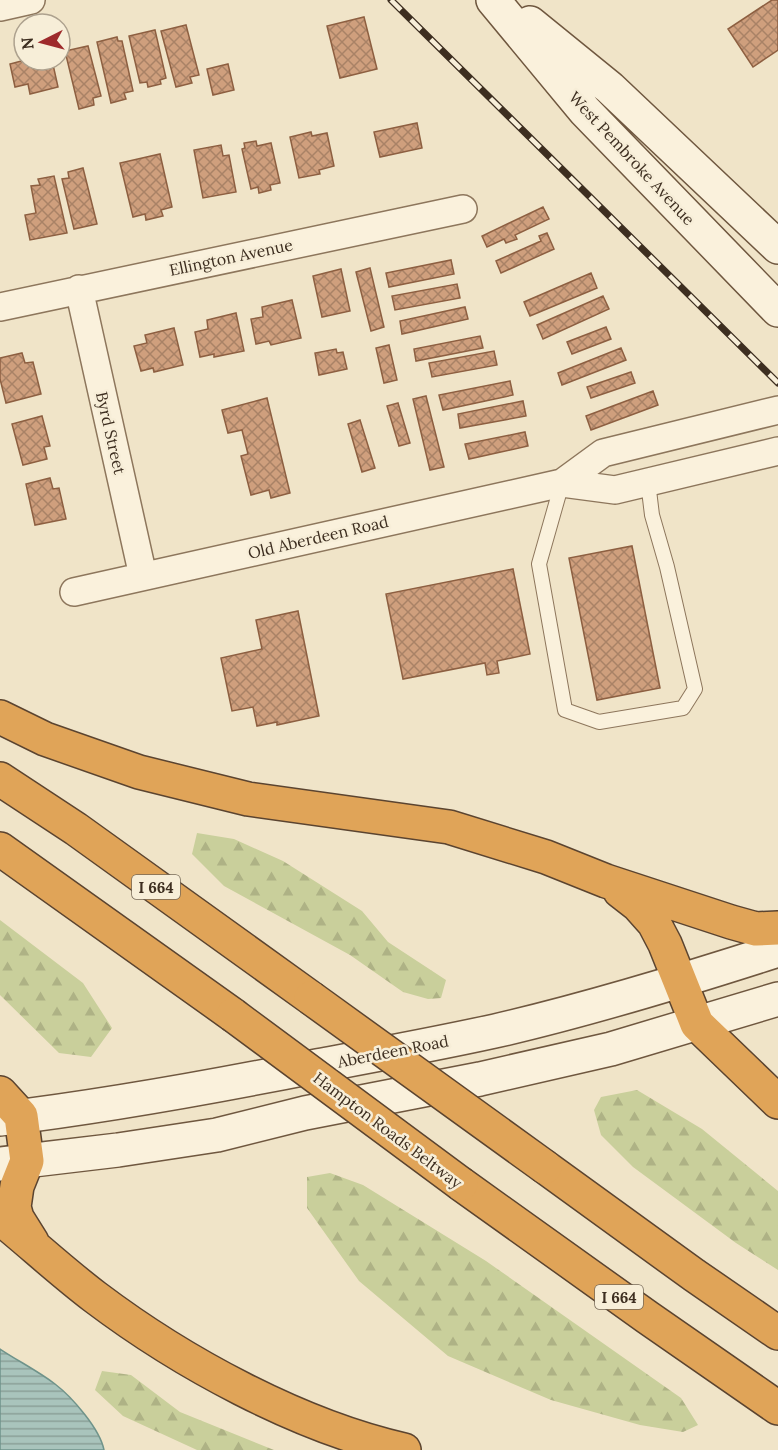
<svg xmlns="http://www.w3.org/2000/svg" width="778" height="1450" viewBox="0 0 778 1450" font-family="Lora,serif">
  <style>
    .forest { fill: url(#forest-firs) }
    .water { fill: url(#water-rules); stroke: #6f938a; stroke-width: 1.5 }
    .building { fill: url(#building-cross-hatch); stroke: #8d5f41; stroke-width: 1.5 }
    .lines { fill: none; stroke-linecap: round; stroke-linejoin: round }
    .service-casing { stroke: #8d765c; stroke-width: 16 }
    .minor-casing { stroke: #8d765c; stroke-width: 30 }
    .secondary-casing { stroke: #6f573f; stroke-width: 36 }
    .motorway-casing { stroke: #5b4430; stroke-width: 36 }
    .service { stroke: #faf1dc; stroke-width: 14 }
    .minor { stroke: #faf1dc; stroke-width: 27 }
    .secondary { stroke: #faf1dc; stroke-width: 33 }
    .motorway { stroke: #e0a458; stroke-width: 33 }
    .rail-casing { stroke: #3d2e20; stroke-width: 7 }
    .rail { stroke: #f7eed8; stroke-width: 4.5; stroke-dasharray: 14; stroke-linecap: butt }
    .motorway-bridge-casing { stroke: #5b4430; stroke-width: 36; stroke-linecap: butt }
    .motorway-bridge { stroke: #e0a458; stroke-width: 33 }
    .labels { text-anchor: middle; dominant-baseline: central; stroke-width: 5; stroke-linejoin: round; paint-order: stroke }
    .shield { fill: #f7eed8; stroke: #756857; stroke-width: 1.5 }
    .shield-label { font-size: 15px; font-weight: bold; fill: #3d2e20 }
    .street-label { font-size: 16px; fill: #3d2e20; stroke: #f7eed8 }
  </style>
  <defs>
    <pattern id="forest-firs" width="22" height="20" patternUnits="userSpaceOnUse" patternTransform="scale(1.5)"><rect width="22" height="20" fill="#c9cf9b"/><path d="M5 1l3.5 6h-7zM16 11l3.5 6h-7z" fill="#aeb285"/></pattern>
    <pattern id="water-rules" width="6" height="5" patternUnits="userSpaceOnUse" patternTransform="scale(1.5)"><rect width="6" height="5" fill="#a9c4bc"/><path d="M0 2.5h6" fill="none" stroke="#8ba098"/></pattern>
    <pattern id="building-cross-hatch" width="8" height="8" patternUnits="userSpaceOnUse" patternTransform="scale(1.5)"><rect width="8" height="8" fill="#cf9f7d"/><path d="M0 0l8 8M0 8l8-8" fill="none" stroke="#a98266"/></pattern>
  </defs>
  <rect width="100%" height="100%" fill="#f0e4c8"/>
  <path class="forest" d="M 197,833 L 234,839 L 283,861 L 362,911 L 388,942 L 446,980 L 441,998 L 428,999 L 403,992 L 350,955 L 224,886 L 192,854 Z
    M 0,920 L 83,983 L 112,1028 L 91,1057 L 59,1053 L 0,995 Z
    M 637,1090 L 702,1129 L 778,1191 L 778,1270 L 736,1243 L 633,1167 L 601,1135 L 594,1110 L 601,1097 Z
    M 330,1173 L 363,1185 L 486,1261 L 681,1398 L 698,1425 L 683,1432 L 640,1425 L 551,1400 L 448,1356 L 359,1281 L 307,1208 L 307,1177 Z
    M 102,1371 L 131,1375 L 180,1412 L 274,1450 L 197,1450 L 123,1416 L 95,1390 Z"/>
  <path class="water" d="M 0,1349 C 18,1361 38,1371 55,1384 C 72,1397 100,1429 104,1450 L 0,1450 Z"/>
  <path class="building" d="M 772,0 L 778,0 L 778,50 L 753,67 L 728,29 Z
    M 364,17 L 377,69 L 340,78 L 327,26 Z
    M 186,25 L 199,75 L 190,77 L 192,83 L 176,87 L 161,31 Z
    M 155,30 L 166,78 L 160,80 L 161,84 L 148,87 L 147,82 L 140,83 L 129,36 Z
    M 117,37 L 118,41 L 122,41 L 133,91 L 124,93 L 126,99 L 111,103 L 97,42 Z
    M 88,46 L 101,96 L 93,98 L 94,105 L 79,109 L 65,51 Z
    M 25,60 L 52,60 L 58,87 L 30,94 L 28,84 L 15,87 L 10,64 Z
    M 228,64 L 234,90 L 213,95 L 207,69 Z
    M 417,123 L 422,148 L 380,157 L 374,132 Z
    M 311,132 L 312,136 L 327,133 L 334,166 L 319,170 L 320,174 L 299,178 L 290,137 Z
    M 256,141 L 257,146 L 271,143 L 280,183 L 270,185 L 271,190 L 259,193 L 258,187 L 251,189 L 242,149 L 245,148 L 244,143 Z
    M 221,145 L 223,156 L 229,155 L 236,192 L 203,198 L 194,150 Z
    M 160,154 L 172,207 L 161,210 L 163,216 L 146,220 L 145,214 L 133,217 L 120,163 Z
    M 83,168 L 97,224 L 74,229 L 62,179 L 69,178 L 68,172 Z
    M 54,176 L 67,233 L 30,240 L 25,215 L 36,213 L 31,186 L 40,185 L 38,179 Z
    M 543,207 L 549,219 L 515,235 L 517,239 L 506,243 L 504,239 L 487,247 L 482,236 Z
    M 547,233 L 554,249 L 501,273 L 496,261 L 541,241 L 539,236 Z
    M 451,260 L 454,274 L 389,287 L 386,273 Z
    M 370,268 L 384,327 L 371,331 L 356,272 Z
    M 341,269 L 350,311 L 322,317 L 313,276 Z
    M 591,273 L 597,288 L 530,316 L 524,302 Z
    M 457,284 L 460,298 L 395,310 L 392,296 Z
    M 603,296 L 609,309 L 543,339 L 537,325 Z
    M 292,300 L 301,338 L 271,345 L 269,341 L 256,344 L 251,319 L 263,317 L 262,307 Z
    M 465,307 L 468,319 L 402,334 L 400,321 Z
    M 236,313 L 244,351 L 214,357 L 214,354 L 200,357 L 195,332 L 208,329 L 207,320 Z
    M 606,327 L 611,339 L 572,354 L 567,342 Z
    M 174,328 L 183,365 L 154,372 L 153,368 L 141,371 L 134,346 L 147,343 L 145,335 Z
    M 480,336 L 483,348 L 416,361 L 414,349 Z
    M 389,345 L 397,380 L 384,383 L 376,348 Z
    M 621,348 L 626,360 L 562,385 L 558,373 Z
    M 336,349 L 337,353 L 343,352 L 347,369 L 319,375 L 315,353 Z
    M 494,351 L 497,365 L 432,377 L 429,363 Z
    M 22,353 L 25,363 L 33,362 L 41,394 L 6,403 L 0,379 L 0,358 Z
    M 631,372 L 635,383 L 591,398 L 587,387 Z
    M 510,381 L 513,395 L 443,410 L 439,395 Z
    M 653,391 L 658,405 L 591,430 L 586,416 Z
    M 426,396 L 444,467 L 430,470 L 413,399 Z
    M 267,398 L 290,493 L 271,498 L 269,490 L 251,495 L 241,456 L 248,454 L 242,430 L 228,433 L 222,410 Z
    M 523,401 L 526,416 L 460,428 L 458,414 Z
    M 398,403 L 410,443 L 399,446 L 387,406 Z
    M 42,416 L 50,446 L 44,447 L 47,459 L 23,465 L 12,424 Z
    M 360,420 L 375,468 L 362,472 L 348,424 Z
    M 525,432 L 528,446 L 469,459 L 465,444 Z
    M 50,478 L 53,489 L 59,488 L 66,519 L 35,525 L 26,484 Z
    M 632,546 L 660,688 L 597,700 L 569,558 Z
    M 513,569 L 530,654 L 497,661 L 499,673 L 487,675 L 485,663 L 403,679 L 386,594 Z
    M 298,611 L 319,716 L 277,725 L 277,722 L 257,726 L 253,707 L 232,711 L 221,658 L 262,649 L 256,620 Z"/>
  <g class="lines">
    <defs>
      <path id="service" d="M 562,483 L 539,564 L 565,710 L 599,722 L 683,708 L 695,689 L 667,567 L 652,515 L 648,482"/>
      <path id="minor" d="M 0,7 L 31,0
        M 79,289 L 143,576
        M 0,307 L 463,209
        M 562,483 L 603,453 L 778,410
        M 74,592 L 562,483 L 615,490 L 778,451"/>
      <path id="secondary" d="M 493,0 L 585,111 L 778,310
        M 530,23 L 610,88 L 778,247
        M 0,1119 C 107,1106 212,1087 317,1066 C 376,1055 436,1044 495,1031 C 591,1009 685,980 778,950
        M 0,1164 L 118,1150 L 217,1135 L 305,1113 L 480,1079 L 611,1049 L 778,999"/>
      <path id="motorway" d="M 0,717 L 45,739 L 139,772 L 248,799 L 449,827 L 546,857 L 606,881 L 731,922 L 756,929 L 778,928
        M 0,779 L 76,829 L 311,998
        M 0,849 L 233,1015
        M 620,891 L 638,905 L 654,923 L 665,944 L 697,1024 L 778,1102
        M 0,1093 L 21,1116 L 27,1161 L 17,1186 L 14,1207 L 17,1218 L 32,1242
        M 545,1167 L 694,1275 L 778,1333
        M 461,1184 L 647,1317 L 778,1408
        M 0,1218 C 32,1244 62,1272 95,1297 C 181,1362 298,1426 404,1450"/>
    </defs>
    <use href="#service" class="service-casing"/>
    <use href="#minor" class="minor-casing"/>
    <use href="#secondary" class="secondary-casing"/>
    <use href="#motorway" class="motorway-casing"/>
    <use href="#service" class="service"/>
    <use href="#minor" class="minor"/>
    <use href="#secondary" class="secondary"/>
    <use href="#motorway" class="motorway"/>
    <defs>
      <path id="rail" d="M 391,0 L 778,383"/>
    </defs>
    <use href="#rail" class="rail-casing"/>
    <use href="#rail" class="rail"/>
    <defs>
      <path id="motorway-bridge" d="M 311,998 L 545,1167
        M 233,1015 L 461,1184"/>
    </defs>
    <use href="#motorway-bridge" class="motorway-bridge-casing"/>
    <use href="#motorway-bridge" class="motorway-bridge"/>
  </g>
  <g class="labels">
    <g class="shield">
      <rect x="132" y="875" width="48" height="24" rx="4.5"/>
      <rect x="595" y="1285" width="48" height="24" rx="4.5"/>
    </g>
    <g class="shield-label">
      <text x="156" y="887">I 664</text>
      <text x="619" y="1297">I 664</text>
    </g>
    <g class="street-label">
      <text transform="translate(632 158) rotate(47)">West Pembroke Avenue</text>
      <text transform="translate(231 257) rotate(-12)">Ellington Avenue</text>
      <text transform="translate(111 433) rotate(77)">Byrd Street</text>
      <text transform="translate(318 537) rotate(-13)">Old Aberdeen Road</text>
      <text transform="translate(393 1051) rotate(-11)">Aberdeen Road</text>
      <text transform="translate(388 1130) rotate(37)">Hampton Roads Beltway</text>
    </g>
  </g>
  <g transform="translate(42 42) rotate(264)"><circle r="28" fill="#f7eed8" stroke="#ada18e" stroke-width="1.5"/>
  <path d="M0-4.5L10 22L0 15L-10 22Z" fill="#9e2a2b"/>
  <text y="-9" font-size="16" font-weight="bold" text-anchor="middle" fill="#3d2e20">N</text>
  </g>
</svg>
